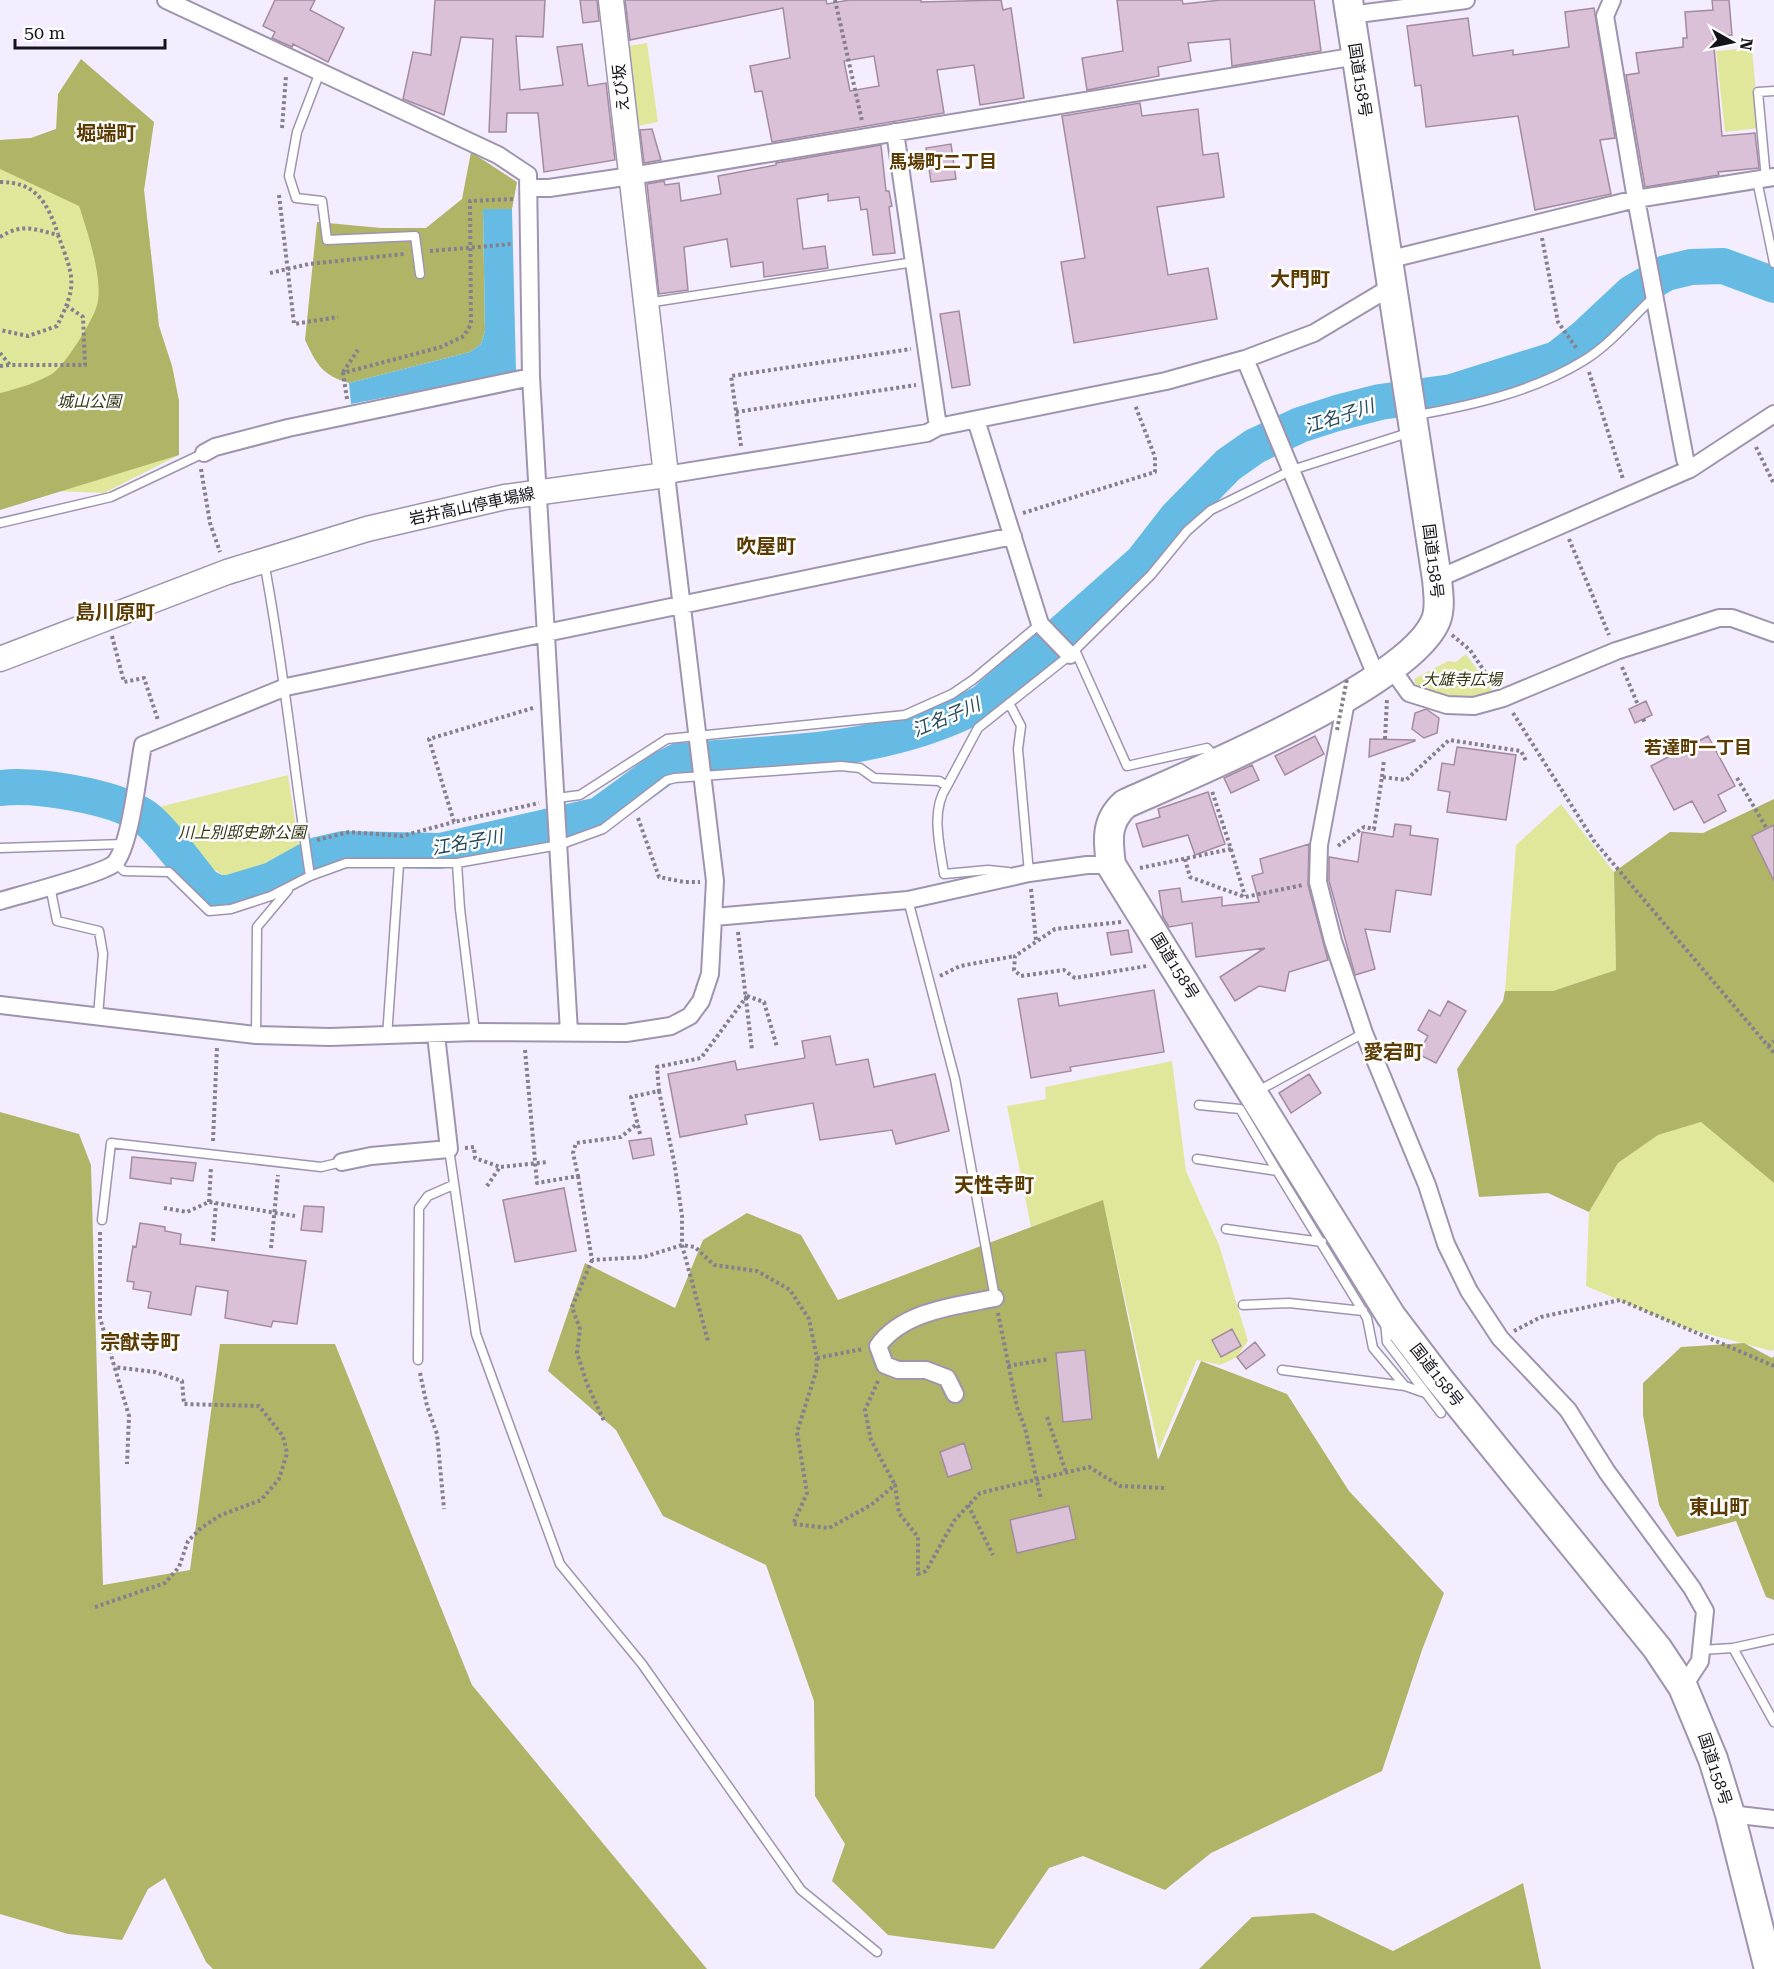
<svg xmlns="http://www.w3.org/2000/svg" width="1774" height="1969" viewBox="0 0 1774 1969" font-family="'Roboto Serif','Noto Sans JP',serif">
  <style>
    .green { fill: #e1e79a }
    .forest { fill: #afb466 }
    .water { fill: #65bbe4 }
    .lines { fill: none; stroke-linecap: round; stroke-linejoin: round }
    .river { stroke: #65bbe4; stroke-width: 36 }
    .building { fill: #dbc1d7; stroke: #a38b9f; stroke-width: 1.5; fill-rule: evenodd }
    .service-casing { stroke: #9f94af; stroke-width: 11 }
    .minor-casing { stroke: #9f94af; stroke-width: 20 }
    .secondary-casing { stroke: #9f94af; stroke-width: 27 }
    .trunk-casing { stroke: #9f94af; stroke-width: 32 }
    .path { stroke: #85808e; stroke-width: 4; stroke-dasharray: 3 3; stroke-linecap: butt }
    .service { stroke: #fff; stroke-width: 8 }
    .minor { stroke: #fff; stroke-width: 16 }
    .secondary { stroke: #fff; stroke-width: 24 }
    .trunk { stroke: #fff; stroke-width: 28 }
    .path-bridge { stroke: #85808e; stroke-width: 4; stroke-dasharray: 3 3; stroke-linecap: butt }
    .labels { text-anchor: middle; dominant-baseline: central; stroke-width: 5; stroke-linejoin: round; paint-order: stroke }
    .street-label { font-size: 16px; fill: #16121c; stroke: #fefefe }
    .park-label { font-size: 16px; font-style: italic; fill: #353715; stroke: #fefefe }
    .neighbourhood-label { font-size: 18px; font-weight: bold; fill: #5c3b02; stroke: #fefefe }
    .water-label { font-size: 18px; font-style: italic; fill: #224859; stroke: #fefefe }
    .quarter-label { font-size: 20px; font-weight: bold; fill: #5c3b02; stroke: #fefefe }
  </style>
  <rect width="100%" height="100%" fill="#f4edff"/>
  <path class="green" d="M 647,43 L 658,122 L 638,126 L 628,46 Z
    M 1752,48 L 1759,128 L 1725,132 L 1716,51 Z
    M 154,122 L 144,190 L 159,326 L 172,366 L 179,401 L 179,455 L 104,493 L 0,489 L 0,140 L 31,138 L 56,129 Z
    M 1466,654 L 1494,693 L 1489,696 L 1487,693 C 1468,706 1435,694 1416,687 L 1414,679 L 1448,661 L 1456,662 Z
    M 288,775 L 300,852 L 254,876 L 226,877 L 213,869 L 155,808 Z
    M 1561,804 L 1614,872 L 1616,970 L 1553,991 L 1505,991 L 1516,845 Z
    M 1172,1061 L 1186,1171 L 1219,1245 L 1248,1341 L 1237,1357 L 1221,1365 L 1197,1360 L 1159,1450 L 1103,1201 L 1031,1227 L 1007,1106 L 1046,1099 L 1045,1087 Z
    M 1701,1122 L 1774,1183 L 1774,1349 L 1772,1351 L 1685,1328 L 1586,1286 L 1589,1212 L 1618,1163 L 1658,1135 Z"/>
  <path class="forest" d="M 81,59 L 154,122 L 144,190 L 159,326 L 172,366 L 179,401 L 179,455 L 0,510 L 0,393 C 17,389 36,383 52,374 C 65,365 93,321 97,305 C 104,281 87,230 79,206 L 0,169 L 0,140 L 31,138 L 56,129 L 58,94 Z
    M 471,152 L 517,182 L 512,209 L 483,210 L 485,331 L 481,344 L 470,352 L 349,383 C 322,375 317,365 305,340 L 317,222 L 381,228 L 426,228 L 462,199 Z
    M 1774,799 L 1774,1183 L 1701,1122 L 1658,1135 L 1618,1163 L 1589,1212 L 1548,1193 L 1479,1197 L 1457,1069 L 1503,1001 L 1505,991 L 1553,991 L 1616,970 L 1614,872 L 1670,832 L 1703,833 Z
    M 0,1112 L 79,1134 L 91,1165 L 103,1585 L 190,1570 L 220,1344 L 335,1344 L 472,1685 L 707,1969 L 213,1969 L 206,1962 L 165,1878 L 148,1889 L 122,1940 L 68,1934 L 0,1914 Z
    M 1103,1200 L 1158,1460 L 1201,1361 L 1287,1394 L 1349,1491 L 1444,1593 L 1422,1650 L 1382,1771 L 1211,1853 L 1165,1890 L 1083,1856 L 1049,1868 L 994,1949 L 888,1935 L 832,1881 L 845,1844 L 815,1796 L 814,1701 L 766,1565 L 663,1516 L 616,1430 L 548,1371 L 585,1263 L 675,1308 L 703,1240 L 747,1213 L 801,1235 L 838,1300 Z
    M 1744,1343 L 1772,1358 L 1774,1356 L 1774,1600 L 1766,1597 L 1736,1521 L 1677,1537 L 1659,1505 L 1643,1415 L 1643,1383 L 1681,1347 Z
    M 1523,1883 L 1541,1969 L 1199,1969 L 1252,1917 L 1314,1913 L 1393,1951 Z"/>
  <path class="water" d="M 483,209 L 512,209 L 516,372 L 351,404 L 349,383 L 470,352 L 481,344 L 485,331 Z"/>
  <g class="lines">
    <path class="river" d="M 0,788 C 37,784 112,796 143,816 C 159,826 191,870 204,886 L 218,893 L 229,893 L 272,880 L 317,855 L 343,849 L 440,851 L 599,815 L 662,769 L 678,761 C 787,751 885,755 984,702 L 1142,562 L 1177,517 L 1228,465 L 1255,446 L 1300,425 L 1337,413 L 1380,402 L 1452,392 L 1557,359 L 1585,337 L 1632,293 L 1666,273 L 1691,267 L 1723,266 L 1774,285"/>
  </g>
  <path class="building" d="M 275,0 L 315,0 L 310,10 L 344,28 L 328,62 L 293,44 L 292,47 L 272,38 L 275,32 L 263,26 Z
    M 435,0 L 545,0 L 543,37 L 516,36 L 520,90 L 563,85 L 557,47 L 582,44 L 588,86 L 606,83 L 615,160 L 544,172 L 538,113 L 507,113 L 506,132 L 489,132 L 493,39 L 461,37 L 444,115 L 403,99 L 413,52 L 431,55 Z
    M 580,0 L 597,0 L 599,21 L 583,23 Z
    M 625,0 L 826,0 L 827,4 L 849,0 L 921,0 L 921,2 L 1001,0 L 1003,10 L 1011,8 L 1024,98 L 980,105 L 974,65 L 937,70 L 944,113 L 772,142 L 762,91 L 755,92 L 750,66 L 790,58 L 783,8 L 630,40 ZM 874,56 L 879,86 L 850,91 L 844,61 Z
    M 1117,0 L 1182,0 L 1183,4 L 1221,0 L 1314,0 L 1321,51 L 1232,66 L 1230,39 L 1188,43 L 1191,61 L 1158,67 L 1159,76 L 1087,90 L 1082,58 L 1123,51 Z
    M 1712,0 L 1729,0 L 1732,35 L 1713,36 L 1722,136 L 1755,133 L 1759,168 L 1718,172 L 1719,175 L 1645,187 L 1626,75 L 1639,73 L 1636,53 L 1683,47 L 1683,38 L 1687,38 L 1685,12 L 1713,10 Z
    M 1594,8 L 1615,138 L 1600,140 L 1611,194 L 1535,210 L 1518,116 L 1426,127 L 1421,85 L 1415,86 L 1407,26 L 1468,18 L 1473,56 L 1513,50 L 1513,55 L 1569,47 L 1565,12 Z
    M 1140,103 L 1142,116 L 1198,109 L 1203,155 L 1218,153 L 1224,197 L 1157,207 L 1168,275 L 1208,268 L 1217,319 L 1074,343 L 1061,262 L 1085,258 L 1062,116 Z
    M 652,129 L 661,160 L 644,163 L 640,130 Z
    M 951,144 L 956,179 L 931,182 L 926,148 Z
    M 881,145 L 886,191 L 889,191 L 892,206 L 889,207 L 895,253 L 873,255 L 867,209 L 861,210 L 859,197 L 828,201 L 828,194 L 797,199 L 803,249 L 825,246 L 828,268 L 764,277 L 763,262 L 731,267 L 727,239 L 684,247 L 688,290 L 659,294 L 647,184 L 664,181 L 665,185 L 679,183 L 681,201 L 721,194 L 718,176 L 776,165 L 776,163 Z
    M 959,311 L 970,385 L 952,388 L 940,314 Z
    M 1646,701 L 1652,715 L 1635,723 L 1629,709 Z
    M 1426,709 L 1439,718 L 1437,733 L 1424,738 L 1412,729 L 1415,713 Z
    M 1315,736 L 1324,754 L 1285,775 L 1275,756 Z
    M 1708,736 L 1735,786 L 1718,795 L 1726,811 L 1704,823 L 1692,801 L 1674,810 L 1651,766 Z
    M 1370,739 L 1415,740 L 1415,741 L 1369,757 Z
    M 1457,747 L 1516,755 L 1506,820 L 1447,812 L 1450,792 L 1438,790 L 1442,763 L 1454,765 Z
    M 1252,765 L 1259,780 L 1231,793 L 1224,778 Z
    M 1208,792 L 1225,844 L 1195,855 L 1188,835 L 1143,847 L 1136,824 L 1160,817 L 1158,809 Z
    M 1395,824 L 1411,826 L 1410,835 L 1438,839 L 1431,895 L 1396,890 L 1390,932 L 1365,929 L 1375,969 L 1355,975 L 1329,881 L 1329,857 L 1358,862 L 1362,832 L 1393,837 Z
    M 1774,825 L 1774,881 L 1752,836 Z
    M 1309,844 L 1308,885 L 1328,960 L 1289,972 L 1285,991 L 1259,986 L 1235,1001 L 1220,977 L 1265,948 L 1196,957 L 1192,923 L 1169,927 L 1163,917 L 1159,891 L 1180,888 L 1182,902 L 1222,897 L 1222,906 L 1259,902 L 1252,876 L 1263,873 L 1260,859 Z
    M 1128,930 L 1132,952 L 1111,955 L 1107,933 Z
    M 1154,990 L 1164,1052 L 1070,1067 L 1071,1071 L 1031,1078 L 1018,999 L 1057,993 L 1059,1006 Z
    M 1448,1001 L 1466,1011 L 1436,1063 L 1418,1054 L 1428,1036 L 1418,1030 L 1429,1010 L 1440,1016 Z
    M 830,1036 L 836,1065 L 868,1059 L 874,1087 L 935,1074 L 949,1131 L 896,1144 L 892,1130 L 820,1140 L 813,1103 L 745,1115 L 747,1124 L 680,1137 L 668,1074 L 735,1061 L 737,1070 L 805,1058 L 802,1041 Z
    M 1309,1074 L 1321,1093 L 1291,1113 L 1279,1093 Z
    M 651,1138 L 654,1155 L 633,1159 L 629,1141 Z
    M 132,1157 L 196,1163 L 193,1181 L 171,1178 L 171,1184 L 130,1178 Z
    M 564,1188 L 576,1251 L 515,1262 L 503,1200 Z
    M 304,1206 L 324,1207 L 322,1232 L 301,1230 Z
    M 140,1223 L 165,1227 L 165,1231 L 181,1234 L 180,1244 L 306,1261 L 297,1324 L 273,1321 L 271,1327 L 225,1318 L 228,1291 L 196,1286 L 191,1315 L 148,1308 L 151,1292 L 133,1289 L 134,1282 L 127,1281 L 133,1246 L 136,1247 Z
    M 1232,1329 L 1241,1346 L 1221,1357 L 1212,1340 Z
    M 1255,1342 L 1265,1355 L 1246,1369 L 1237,1357 Z
    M 1085,1350 L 1092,1419 L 1063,1422 L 1056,1353 Z
    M 964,1443 L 972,1469 L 948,1477 L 940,1452 Z
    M 1069,1506 L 1076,1539 L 1017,1553 L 1010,1520 Z"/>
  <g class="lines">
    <defs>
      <path id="service" d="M 320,72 L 297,132 L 289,176 L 296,198 L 322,201 L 327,240 L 415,236 L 420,274
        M 1766,179 L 1758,92 L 1774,91
        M 1757,180 L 1774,263
        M 647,303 L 914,262
        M 1417,415 C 1474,405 1534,391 1583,361 C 1610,345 1632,317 1655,296
        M 0,523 L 111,497 L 204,453
        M 264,562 C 284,666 294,771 310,876
        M 1075,650 L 1127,766 L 1207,748 L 1217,759
        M 1009,703 L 1021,726 L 1018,749 L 1029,873 L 1027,873
        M 947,786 C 930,811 940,846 944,874 L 988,870 L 1008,872
        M 557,798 L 580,795 L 667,739 L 905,715 L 952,694 L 974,679 L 1040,624
        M 0,848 L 124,844
        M 115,863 L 124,871 L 169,872 L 209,911 L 231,909 L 271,896 L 310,876 L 346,863 L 457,863 L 559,845 L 603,829 L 667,780 L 675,778 L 841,766 L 860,768 L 874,778 L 939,781 L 947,786 L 978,728 L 1070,655 L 1151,575 L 1187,531 L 1211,510 L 1292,470 L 1411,432
        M 457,863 L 460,909 L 475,1032
        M 50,886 L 57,921 L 99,931 L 103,954 L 98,1016
        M 908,900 L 955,1079 L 995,1298
        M 256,1035 L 257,927 L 288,890
        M 387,1037 L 399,864
        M 1256,1092 L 1364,1033
        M 1199,1105 L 1240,1109 L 1277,1171
        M 449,1149 L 476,1334 L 560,1564 L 642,1664 L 801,1890 L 877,1952
        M 1197,1159 L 1277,1171 L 1367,1318 L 1373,1348 L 1405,1386 L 1425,1393
        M 102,1220 L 111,1143 L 321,1167 L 342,1162
        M 1226,1229 L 1322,1242
        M 1243,1305 L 1289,1303 L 1363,1311
        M 1385,1323 L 1387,1342 L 1441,1413
        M 418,1360 L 419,1208 L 428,1196 L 453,1185
        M 1282,1370 L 1405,1386
        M 1733,1648 L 1774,1639
        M 1701,1650 L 1733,1648 L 1774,1722"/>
      <path id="minor" d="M 166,0 L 498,155 L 528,175 L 531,377 L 569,1032
        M 1612,0 L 1605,16 L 1636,199 L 1685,459 L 1690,469
        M 1350,15 L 1466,0
        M 895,132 L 938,427
        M 528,188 L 549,188 L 631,176 L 1357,56
        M 1387,260 L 1636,199 L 1774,177
        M 1245,359 L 1377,678
        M 976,420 L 1040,624 L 1070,655
        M 204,453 L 215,447 L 288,428 L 531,377
        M 1437,579 L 1690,469 L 1774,414
        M 1392,669 L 1409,693 L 1447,705 L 1474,706 L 1503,698 L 1616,651 L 1719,618 L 1732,618 L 1774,633
        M 1347,696 L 1319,845 L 1318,882 L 1333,941 L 1364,1033 L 1427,1185 L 1446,1244 L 1469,1291 L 1500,1338 L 1568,1410 L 1607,1472 L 1692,1588 L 1705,1611 L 1700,1661 L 1683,1687
        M 0,901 C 20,895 105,873 115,863 C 131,844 138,771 143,745 L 286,687 L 1013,536
        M 714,917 L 908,900 L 1029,873 L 1087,865 L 1111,865
        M 0,1005 L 256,1035 L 330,1037 L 475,1032 L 626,1033 L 671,1026 L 690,1016 L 701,1001 L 710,974 L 715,881 L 666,475 L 927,433 L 938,427 L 1166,381 L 1245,359 L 1314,333 L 1391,287
        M 342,1162 L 371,1156 L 449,1149 L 436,1035
        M 955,1394 L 947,1378 L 926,1370 L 898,1370 L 885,1365 L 878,1346 C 903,1311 955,1306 995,1298
        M 1730,1814 L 1774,1819"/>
      <path id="secondary" d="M 0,659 L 227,572 L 367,529 L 505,497 L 666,475 L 611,0"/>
      <path id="trunk" d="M 1348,0 L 1437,579 C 1438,592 1441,607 1436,620 C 1411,684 1191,774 1125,804 C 1105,822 1108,841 1111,865 L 1391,1316 L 1438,1378 L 1657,1648 L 1683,1687 L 1713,1759 L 1730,1814 L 1769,1969"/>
    </defs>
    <use href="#service" class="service-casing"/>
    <use href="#minor" class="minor-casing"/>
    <use href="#secondary" class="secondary-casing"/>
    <use href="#trunk" class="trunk-casing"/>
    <path class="path" d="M 835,0 L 862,121
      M 282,128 L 286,76
      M 0,182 C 36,182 47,202 58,234
      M 279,195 L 294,324 L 338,317
      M 0,237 C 23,223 33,229 58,235 C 74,278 78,284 57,326 L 28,336 L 0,330
      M 1542,238 L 1558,322 L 1577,349
      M 430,251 L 512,244
      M 270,273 L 309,264 L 404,254
      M 0,353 L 10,365 L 85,365 L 83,317 L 67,306
      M 0,366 L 9,365
      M 343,372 L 358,350
      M 1589,372 L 1623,479
      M 347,399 L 343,373 L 441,347 L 464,336 L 471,324 L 470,201 L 513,199
      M 736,412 L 916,385
      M 741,446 L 731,376 L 911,349
      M 1756,447 L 1774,484
      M 201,469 L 210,523 L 220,552
      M 1023,513 L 1155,472 L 1155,457 L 1135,405
      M 1569,539 L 1609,635
      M 1452,635 L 1470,650 L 1493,684
      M 112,636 L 124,682 L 144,678 L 158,720
      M 1622,667 L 1638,705
      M 533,708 L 429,739 L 454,822 L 539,803
      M 1513,713 L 1594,841 L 1774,1053
      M 1643,719 L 1645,723
      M 1385,739 L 1387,699
      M 1382,777 L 1384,760
      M 1737,778 L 1767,829
      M 638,818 L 659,877 L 684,882 L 700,882
      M 317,840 L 349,832 L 402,836 L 454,822
      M 1338,846 L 1364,827 L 1374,829 L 1382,777 L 1406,780 L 1449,740 L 1521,751 L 1526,761
      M 1231,849 L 1245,896
      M 1185,859 L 1190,877 L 1245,897 L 1303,885
      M 1140,868 L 1231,849 L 1212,791
      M 1031,889 L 1036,941
      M 1121,922 L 1055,929 L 1015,956 L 1014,970 L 1021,976 L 1064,970 L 1075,978 L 1147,966
      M 738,932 L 752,1050
      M 940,976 L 960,966 L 1015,956
      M 747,996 L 764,1002 L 777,1047
      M 1768,1046 L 1774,1041
      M 525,1050 L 537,1183 L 578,1176 L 573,1153 L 576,1143 L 621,1137 L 638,1123
      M 659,1091 L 674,1161 L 682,1216 L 682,1245 L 708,1341
      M 640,1134 L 631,1097 L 659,1091 L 657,1067 L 701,1058 L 747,996
      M 213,1141 L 217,1047
      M 465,1148 L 474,1147 L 475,1158 L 500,1167
      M 578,1176 L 592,1260 L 644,1257 L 682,1245 L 695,1247 L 714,1265 L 757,1271 L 790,1290 L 809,1319 L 817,1358 L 816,1372 L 797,1432 L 807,1493 L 793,1524 L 829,1528 L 871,1505 L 895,1485 L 899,1513 L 918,1537 L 918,1574 L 926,1571 L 954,1521 L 980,1493 L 1089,1467 L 1120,1486 L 1166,1488
      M 487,1186 L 500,1167 L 548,1162
      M 209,1202 L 211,1167
      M 164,1208 L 187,1212 L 209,1202 L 295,1216
      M 100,1232 L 100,1318 L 129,1416 L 127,1464
      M 213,1241 L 216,1203
      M 271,1248 L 278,1175
      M 592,1260 L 572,1307 L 580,1329 L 577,1353 L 587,1384 L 605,1423
      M 998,1313 L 1017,1407 L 1025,1428 L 1041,1499
      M 1514,1331 L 1541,1317 L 1620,1300 L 1774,1366
      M 817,1358 L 863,1349
      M 1008,1366 L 1049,1359
      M 420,1373 L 427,1406 L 437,1434 L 444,1509
      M 878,1381 L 865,1410 L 871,1440 L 895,1485
      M 1047,1417 L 1066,1472
      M 968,1505 L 993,1555
      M 95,1607 L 165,1583 L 179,1567 L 188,1541 L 201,1528 L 221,1515 L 261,1500 L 279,1479 L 287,1453 L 283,1436 L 259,1406 L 184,1404 L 182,1381 L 155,1372 L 114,1367"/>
    <use href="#service" class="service"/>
    <use href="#minor" class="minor"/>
    <use href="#secondary" class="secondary"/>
    <use href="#trunk" class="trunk"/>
    <path class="path-bridge" d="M 1337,730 L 1347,679"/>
  </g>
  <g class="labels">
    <g class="street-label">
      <text transform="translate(1360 80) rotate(81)">国道158号</text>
      <text transform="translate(621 88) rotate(-96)">えび坂</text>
      <text transform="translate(472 506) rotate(-12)">岩井高山停車場線</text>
      <text transform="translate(1433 561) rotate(83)">国道158号</text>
      <text transform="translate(1175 966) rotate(58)">国道158号</text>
      <text transform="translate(1437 1375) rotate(52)">国道158号</text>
      <text transform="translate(1715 1769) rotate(72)">国道158号</text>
    </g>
    <g class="park-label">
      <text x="89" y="401">城山公園</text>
      <text x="1462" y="679">大雄寺広場</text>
      <text x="242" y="832">川上別邸史跡公園</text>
    </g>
    <g class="neighbourhood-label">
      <text x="943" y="161">馬場町二丁目</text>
      <text x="1698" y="747">若達町一丁目</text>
    </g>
    <g class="water-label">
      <text transform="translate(1339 416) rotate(-18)">江名子川</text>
      <text transform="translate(946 717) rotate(-23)">江名子川</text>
      <text transform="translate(467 842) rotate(-10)">江名子川</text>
    </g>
    <g class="quarter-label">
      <text x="106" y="133">堀端町</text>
      <text x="1300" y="279">大門町</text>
      <text x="766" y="546">吹屋町</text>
      <text x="115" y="612">島川原町</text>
      <text x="1393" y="1052">愛宕町</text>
      <text x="994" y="1185">天性寺町</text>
      <text x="140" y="1342">宗猷寺町</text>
      <text x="1719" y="1507">東山町</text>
    </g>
  </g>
  <g transform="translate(1732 42) rotate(99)" stroke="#fefefe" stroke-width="4.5" paint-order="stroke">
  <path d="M0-4.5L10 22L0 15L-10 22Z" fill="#16121c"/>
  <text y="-9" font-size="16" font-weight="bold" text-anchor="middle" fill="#16121c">N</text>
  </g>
  <path d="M15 39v9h150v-9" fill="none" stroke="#16121c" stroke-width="3"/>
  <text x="24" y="39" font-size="18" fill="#16121c" stroke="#fefefe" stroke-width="4.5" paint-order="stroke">50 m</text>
</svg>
